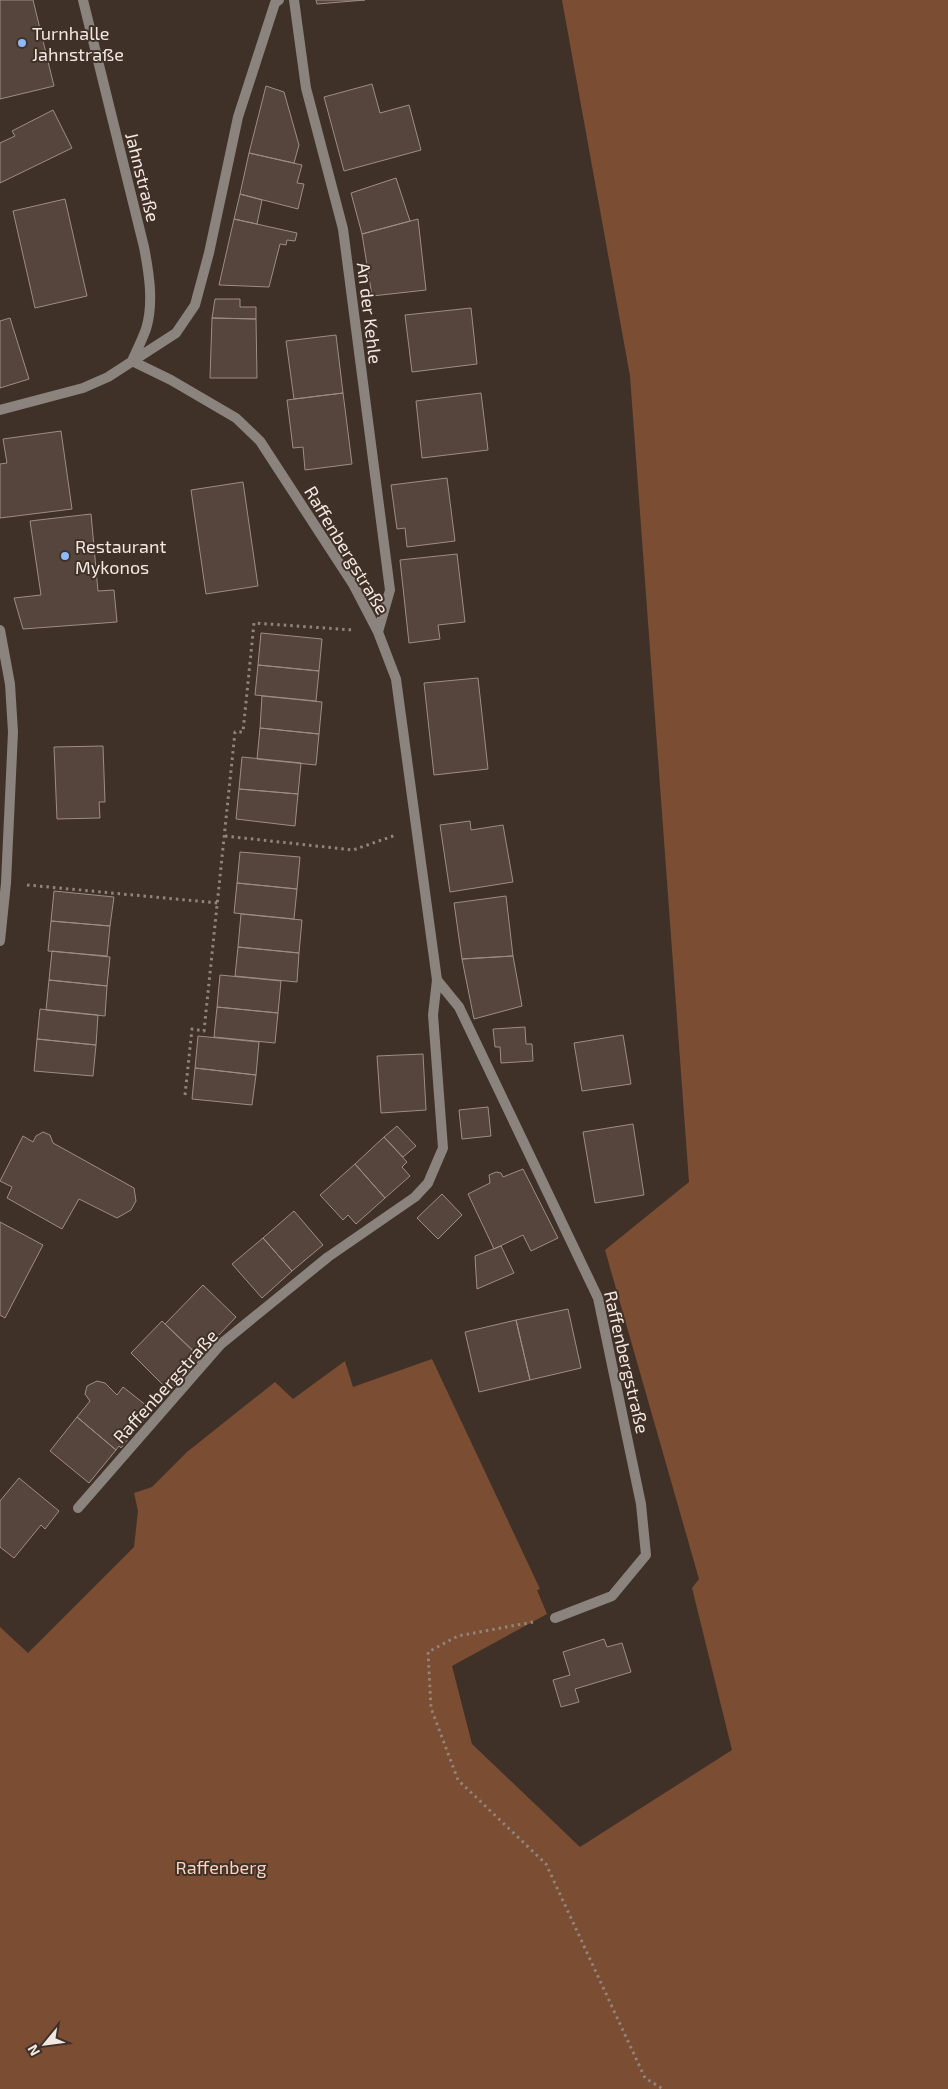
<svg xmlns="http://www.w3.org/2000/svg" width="948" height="2089" viewBox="0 0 948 2089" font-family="'Exo 2',sans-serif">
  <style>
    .green { fill: #7b4d32 }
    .building { fill: #56453c; stroke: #9f8c82 }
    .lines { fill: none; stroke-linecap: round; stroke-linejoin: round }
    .path { stroke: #90847c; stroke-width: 3; stroke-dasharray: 2.5 4; stroke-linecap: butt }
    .street { stroke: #8b837e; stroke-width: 10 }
    .poi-dot { fill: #8eb8fd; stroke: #403128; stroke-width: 2 }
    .labels { text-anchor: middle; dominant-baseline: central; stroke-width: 4; stroke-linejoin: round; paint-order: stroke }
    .poi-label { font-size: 18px; fill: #f2e8e2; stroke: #403128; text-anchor: start }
    .street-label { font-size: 18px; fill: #f2e8e2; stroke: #403128 }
    .park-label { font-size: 18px; fill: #fbd3bd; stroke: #403128 }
  </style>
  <rect width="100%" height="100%" fill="#403128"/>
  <path class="green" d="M 562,0 L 948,0 L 948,2089 L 0,2089 L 0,1627 L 28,1653 L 134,1547 L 138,1511 L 134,1493 L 152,1487 L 187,1452 L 275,1382 L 293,1399 L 345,1361 L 353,1387 L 432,1359 L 540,1589 L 537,1590 L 547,1614 L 452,1666 L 472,1744 L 580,1847 L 732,1750 L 692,1588 L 699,1579 L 605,1250 L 689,1182 L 630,376 Z"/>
  <path class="building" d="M 0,0 L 33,0 L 54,86 L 0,99 Z
    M 316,0 L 365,0 L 317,4 Z
    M 372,84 L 380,113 L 409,105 L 421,150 L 344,171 L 324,97 Z
    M 266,86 L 284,92 L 299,145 L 294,163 L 249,153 Z
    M 53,110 L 72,148 L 0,183 L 0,143 L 15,136 L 12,131 Z
    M 249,153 L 302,165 L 297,183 L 304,184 L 298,209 L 240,194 Z
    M 396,178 L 410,221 L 362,234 L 351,193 Z
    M 240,194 L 262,200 L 257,224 L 234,219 Z
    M 65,199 L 87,296 L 35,308 L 13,211 Z
    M 234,219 L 297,233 L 295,241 L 287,240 L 286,245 L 280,244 L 269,287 L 219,285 Z
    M 418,219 L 426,290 L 372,296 L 362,234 Z
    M 215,299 L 240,299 L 240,307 L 256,307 L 256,319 L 212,318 Z
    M 471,308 L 477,364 L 412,372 L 405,315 Z
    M 10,318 L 29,379 L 0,388 L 0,321 Z
    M 212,318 L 256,319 L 257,378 L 210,378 Z
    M 336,335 L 343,393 L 294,399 L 286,341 Z
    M 343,393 L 352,464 L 305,470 L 303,447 L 293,448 L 287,400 Z
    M 481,393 L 488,450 L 422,458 L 416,401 Z
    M 61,431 L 72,509 L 0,518 L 0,464 L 7,463 L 3,439 Z
    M 447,478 L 455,541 L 407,547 L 405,528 L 397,529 L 391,485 Z
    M 243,482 L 258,586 L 206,594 L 191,490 Z
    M 91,514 L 98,591 L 114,590 L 117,622 L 23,629 L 14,598 L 41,595 L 30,521 Z
    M 457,554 L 465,622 L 438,625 L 440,639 L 409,643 L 400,560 Z
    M 261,633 L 322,639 L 319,671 L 258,665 Z
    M 258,665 L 319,671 L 316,701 L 255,695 Z
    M 478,678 L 488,769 L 434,775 L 424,683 Z
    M 262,696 L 322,702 L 319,734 L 260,728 Z
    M 260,728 L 319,734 L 316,765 L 257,759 Z
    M 103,746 L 105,802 L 99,802 L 100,818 L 57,819 L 54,747 Z
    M 242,757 L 301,763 L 298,794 L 239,789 Z
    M 239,789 L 298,794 L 295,826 L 236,819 Z
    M 470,821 L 471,830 L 503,825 L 513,882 L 450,892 L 440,825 Z
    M 240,852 L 300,857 L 297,889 L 237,883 Z
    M 237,883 L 297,889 L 294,919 L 234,913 Z
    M 54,891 L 114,897 L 110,926 L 51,921 Z
    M 506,896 L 513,956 L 462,959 L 454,903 Z
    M 241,914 L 302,920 L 299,953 L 238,947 Z
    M 51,921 L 110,926 L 107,956 L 48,951 Z
    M 238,947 L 299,953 L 297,982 L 235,976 Z
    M 52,951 L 110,957 L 107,986 L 49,980 Z
    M 513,956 L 522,1006 L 474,1019 L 462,959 Z
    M 220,975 L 281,981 L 278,1013 L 217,1007 Z
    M 49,980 L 107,986 L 105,1016 L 46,1010 Z
    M 217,1007 L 278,1013 L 275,1043 L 214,1037 Z
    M 40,1009 L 98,1015 L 96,1045 L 37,1039 Z
    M 525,1027 L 526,1044 L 532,1044 L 533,1061 L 501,1063 L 500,1047 L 495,1047 L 493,1029 Z
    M 623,1035 L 631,1084 L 582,1091 L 574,1043 Z
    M 198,1036 L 259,1042 L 256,1075 L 195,1068 Z
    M 37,1039 L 96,1045 L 93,1076 L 34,1071 Z
    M 423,1054 L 426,1110 L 381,1113 L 377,1056 Z
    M 195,1068 L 256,1075 L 252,1105 L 192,1099 Z
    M 488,1107 L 491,1136 L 462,1139 L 459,1110 Z
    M 633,1124 L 644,1195 L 595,1203 L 583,1132 Z
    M 397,1126 L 416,1146 L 403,1157 L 384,1137 Z
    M 43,1132 L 50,1135 L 53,1143 L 134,1188 L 136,1201 L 131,1210 L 117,1218 L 79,1199 L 62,1229 L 7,1198 L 12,1187 L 0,1181 L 23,1136 L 33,1142 L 36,1136 Z
    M 384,1137 L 407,1162 L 402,1167 L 410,1176 L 385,1198 L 355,1164 Z
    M 355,1164 L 385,1198 L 356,1224 L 348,1215 L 343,1220 L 320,1195 Z
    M 523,1169 L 558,1238 L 531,1251 L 523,1235 L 494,1249 L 468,1194 L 490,1183 L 489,1175 L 496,1172 L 501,1173 L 503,1177 Z
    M 442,1194 L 462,1215 L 438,1239 L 417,1218 Z
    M 294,1211 L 323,1245 L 292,1271 L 263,1238 Z
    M 0,1222 L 43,1245 L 5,1318 L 0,1315 Z
    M 263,1238 L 292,1271 L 262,1298 L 232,1264 Z
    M 501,1246 L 514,1273 L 477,1289 L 475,1256 Z
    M 203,1285 L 236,1317 L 199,1356 L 165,1324 Z
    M 568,1309 L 581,1368 L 530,1380 L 516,1320 Z
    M 516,1320 L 530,1380 L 479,1392 L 465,1332 Z
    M 162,1321 L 201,1359 L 169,1391 L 131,1353 Z
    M 97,1381 L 105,1383 L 117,1395 L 123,1387 L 147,1406 L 141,1414 L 145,1418 L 121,1448 L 119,1446 L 116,1450 L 77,1417 L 90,1401 L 85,1394 L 87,1386 Z
    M 77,1417 L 116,1450 L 89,1483 L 50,1451 Z
    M 19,1478 L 59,1511 L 45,1529 L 41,1525 L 14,1558 L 0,1547 L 0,1501 Z
    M 604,1639 L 607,1647 L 622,1643 L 631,1672 L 575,1689 L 579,1702 L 561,1707 L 553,1680 L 570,1675 L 563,1652 Z"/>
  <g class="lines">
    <path class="path" d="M 225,836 L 353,850 L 396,835
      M 27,885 L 218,903
      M 185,1095 L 192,1029 L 204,1031 L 235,732 L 243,732 L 254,623 L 353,630
      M 533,1622 L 458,1636 L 428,1652 L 431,1708 L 458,1780 L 546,1864 L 645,2078 L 663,2089"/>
    <path class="street" d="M 83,0 L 144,247 C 149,273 154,303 146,329 C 142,340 137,350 132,361
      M 294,0 L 306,88 L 343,229 L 390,590 L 378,632
      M 132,361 L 171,380 L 236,418 L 260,441 L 353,584 L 378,632 L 396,679 L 437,980 L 459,1007 L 598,1298 L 641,1504 L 646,1555 L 612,1596 L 555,1618
      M 0,410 L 83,388 L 108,377 L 176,333 L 195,305 L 209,253 L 238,117 L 275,3 L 279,0
      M 0,630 L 10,684 L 13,732 L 6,883 L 0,941
      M 78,1508 L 221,1344 L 328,1257 L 415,1197 L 428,1183 L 443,1148 L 433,1015 L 437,980"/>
  </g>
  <g class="poi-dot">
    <circle cx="22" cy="43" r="5"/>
    <circle cx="65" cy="556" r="5"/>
  </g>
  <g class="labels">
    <g class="poi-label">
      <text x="32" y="33">Turnhalle<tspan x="32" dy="21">Jahnstraße</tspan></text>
      <text x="75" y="546">Restaurant<tspan x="75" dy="21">Mykonos</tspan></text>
    </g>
    <g class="street-label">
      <text transform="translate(143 177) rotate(76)">Jahnstraße</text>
      <text transform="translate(370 313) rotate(83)">An der Kehle</text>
      <text transform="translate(347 550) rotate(59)">Raffenbergstraße</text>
      <text transform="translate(627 1362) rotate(77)">Raffenbergstraße</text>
      <text transform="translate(165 1386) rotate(-48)">Raffenbergstraße</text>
    </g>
    <g class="park-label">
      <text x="221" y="1867">Raffenberg</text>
    </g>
  </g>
  <g transform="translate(45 2044) rotate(241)" stroke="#403128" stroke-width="4" paint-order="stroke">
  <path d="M0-4L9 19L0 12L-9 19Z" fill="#f2e8e2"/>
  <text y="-8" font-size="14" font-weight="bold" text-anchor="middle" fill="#f2e8e2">N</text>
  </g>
</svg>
